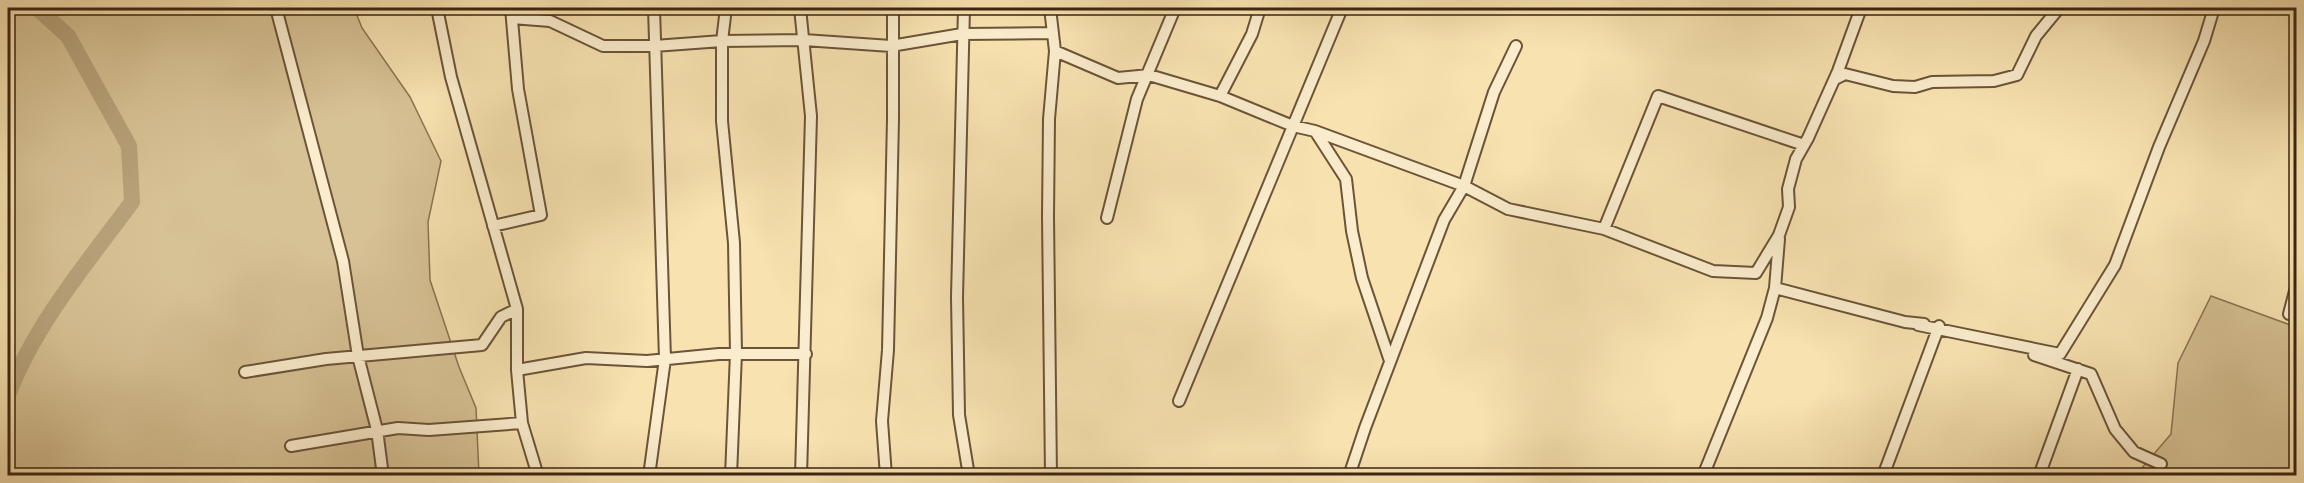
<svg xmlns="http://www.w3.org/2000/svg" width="2304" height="483" viewBox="0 0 2304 483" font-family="'IM FELL English',serif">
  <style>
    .green { fill: #d7c295; stroke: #8a7452; stroke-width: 1.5 }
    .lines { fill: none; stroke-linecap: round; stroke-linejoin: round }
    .river { stroke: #b7a27a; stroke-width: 16 }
    .minor-casing { stroke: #6b5438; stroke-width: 14 }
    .minor { stroke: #faeccc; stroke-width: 10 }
  </style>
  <rect width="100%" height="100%" fill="#f7e2b0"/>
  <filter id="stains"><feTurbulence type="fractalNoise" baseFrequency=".00333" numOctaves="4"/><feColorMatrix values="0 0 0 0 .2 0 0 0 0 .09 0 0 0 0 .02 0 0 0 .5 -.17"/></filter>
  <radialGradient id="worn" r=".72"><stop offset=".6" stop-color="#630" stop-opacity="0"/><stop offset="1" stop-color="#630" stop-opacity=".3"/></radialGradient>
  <path class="green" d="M 8,8 L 354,8 L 362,28 L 410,97 L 441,161 L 428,222 L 430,280 L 459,367 L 476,408 L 479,475 L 8,475 Z
    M 2211,296 L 2296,327 L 2296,475 L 2139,476 L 2141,469 L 2171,434 L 2178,363 Z"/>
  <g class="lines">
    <path class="river" d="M 8,395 C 35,324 87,263 132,202 L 129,146 L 68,36 L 37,8"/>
    <defs>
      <path id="minor" d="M 276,8 L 343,261 L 358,356 L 377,430 L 383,476
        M 437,8 L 451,77 L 517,309 L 517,370 L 522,423 L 538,476
        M 726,8 L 722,41 L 722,121 L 734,243 L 736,353 L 731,476
        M 800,8 L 811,116 L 801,476
        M 964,8 L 957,297 L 959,415 L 969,476
        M 1050,8 L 1055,51 L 1049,119 L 1048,216 L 1051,476
        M 512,18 L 550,21 L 603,46 L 654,46 L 722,41 L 804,40 L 891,46 L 962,34 L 1053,33
        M 1055,51 L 1118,78 L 1149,75 L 1220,96 L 1293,126 L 1315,131 L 1464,186 L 1508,209 L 1604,229 L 1713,271 L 1756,273 L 1779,235 L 1789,207 L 1788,189 L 1796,159 L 1808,138 L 1838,71 L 1861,8
        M 1837,78 L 1845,74 L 1893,86 L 1915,87 L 1932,82 L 1994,81 L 2017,75 L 2036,36 L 2059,8
        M 1220,96 L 1252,34 L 1260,8
        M 1315,131 L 1346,179 L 1352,231 L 1362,278 L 1390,361
        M 1107,218 L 1137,99 L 1175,8
        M 493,226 L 541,215 L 518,89 L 511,8
        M 1604,229 L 1658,96 L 1804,145
        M 1779,239 L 1775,288 L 1905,322 L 1924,324
        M 2289,314 L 2296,287
        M 1918,325 L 2060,354 L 2115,265 L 2159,147 L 2204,41 L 2214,8
        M 2034,355 L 2091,374 L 2115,429 L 2134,452 L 2161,464
        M 517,370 L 586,358 L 647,361 L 719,354 L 806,354
        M 245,372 L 326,359 L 482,345 L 501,317 L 517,309
        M 1179,401 L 1342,8
        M 291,446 L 398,428 L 429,430 L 522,423
        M 649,476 L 665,359 L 654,8
        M 886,476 L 882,421 L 888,350 L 893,119 L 893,8
        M 1349,476 L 1365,428 L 1444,220 L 1464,186 L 1494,92 L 1516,46
        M 1703,476 L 1767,318 L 1775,288
        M 1883,476 L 1939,326
        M 2039,476 L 2078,369"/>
    </defs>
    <use href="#minor" class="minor-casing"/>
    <use href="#minor" class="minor"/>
  </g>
  <rect width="2304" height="483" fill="none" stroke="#f7e2b0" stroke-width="30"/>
  <rect x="9" y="9" width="2286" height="465" fill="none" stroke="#3c2510" stroke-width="3"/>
  <rect x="15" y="15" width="2274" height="453" fill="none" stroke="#3c2510" stroke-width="1.5"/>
  <rect width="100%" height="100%" filter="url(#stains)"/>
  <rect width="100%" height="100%" fill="url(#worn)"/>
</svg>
